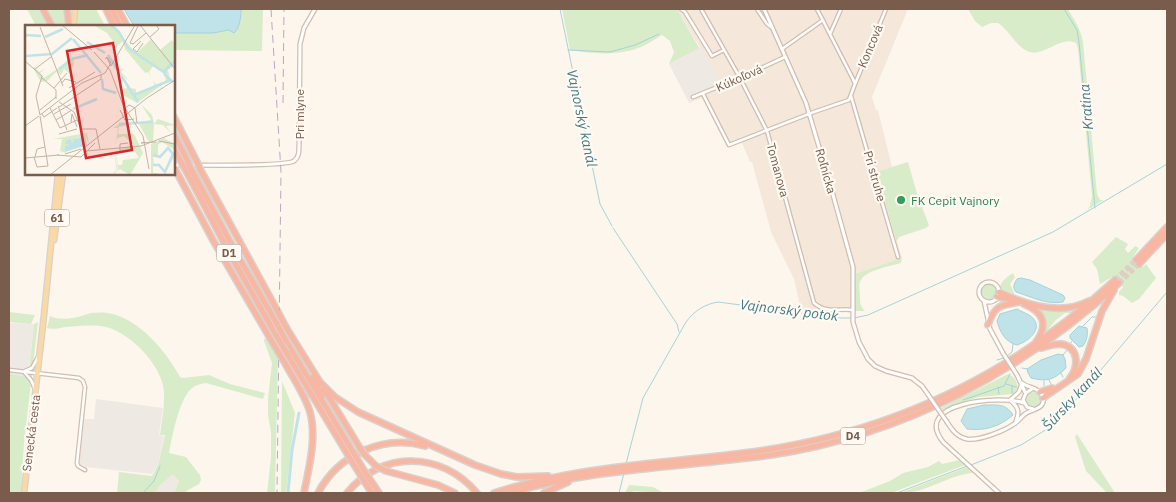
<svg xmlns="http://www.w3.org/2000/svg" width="1176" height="502" viewBox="0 0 1176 502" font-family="'IBM Plex Sans',sans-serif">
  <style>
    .residential { fill: #f5e8da }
    .industrial { fill: #efe9e4 }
    .green { fill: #d8ecc9 }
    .water { fill: #bfe3e8; stroke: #a5d3da }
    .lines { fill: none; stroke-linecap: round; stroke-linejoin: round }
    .stream { stroke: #a5d3da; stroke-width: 1 }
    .canal { stroke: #bfe3e8; stroke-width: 3 }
    .motorway-tunnel { stroke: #dcd0c4; stroke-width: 5; stroke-dasharray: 5 2.5; stroke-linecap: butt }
    .minor-casing { stroke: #d1beb0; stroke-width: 5 }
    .tertiary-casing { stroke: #d1beb0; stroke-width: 5.5 }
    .primary-casing { stroke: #dad1cd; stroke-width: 7 }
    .motorway-casing { stroke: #dad1cd; stroke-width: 8 }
    .minor { stroke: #fff; stroke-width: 2.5 }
    .tertiary { stroke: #fff; stroke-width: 3 }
    .primary { stroke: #fbd9a5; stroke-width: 4.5 }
    .motorway { stroke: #f7b7a3; stroke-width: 5 }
    .rail { stroke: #b9a8c9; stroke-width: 1; stroke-dasharray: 8 5; stroke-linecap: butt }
    .tertiary-bridge-casing { stroke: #d1beb0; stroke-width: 5.5; stroke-linecap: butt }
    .motorway-bridge-casing { stroke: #dad1cd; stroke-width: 8; stroke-linecap: butt }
    .tertiary-bridge { stroke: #fff; stroke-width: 3 }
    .motorway-bridge { stroke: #f7b7a3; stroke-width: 5 }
    .leisure-dot { fill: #2e9e5b; stroke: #fffaf3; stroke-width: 2 }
    .labels { text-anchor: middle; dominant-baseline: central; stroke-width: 4.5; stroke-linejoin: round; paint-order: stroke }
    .shield { fill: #fffaf3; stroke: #a28b7f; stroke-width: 1 }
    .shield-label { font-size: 11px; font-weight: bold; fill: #7a5c4d }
    .street-label { font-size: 12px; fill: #7a5c4d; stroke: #fffaf3 }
    .leisure-label { font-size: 12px; fill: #27864d; stroke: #fffaf3; text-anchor: start }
    .water-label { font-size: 14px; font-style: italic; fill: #437c86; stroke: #fffaf3 }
    .inset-river { fill: none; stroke: #bfe3e8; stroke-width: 2.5 }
    .inset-road { fill: none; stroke: #c5b3a7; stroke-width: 1 }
    .view { fill: #d62828; fill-opacity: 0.15; stroke: #d62828; stroke-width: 2.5 }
    .inset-edge { fill: none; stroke: #7a5c4d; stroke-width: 2.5 }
  </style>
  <rect width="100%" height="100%" fill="#fdf6ec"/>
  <path class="residential" d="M 677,9 L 908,9 L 872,97 L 876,110 L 878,110 L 892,167 L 876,172 L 902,258 L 854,274 L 854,308 L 832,309 L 824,313 L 801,310 L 794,279 L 771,232 L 752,162 L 750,162 L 742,143 L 730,142 L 704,92 L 721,84 Z"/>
  <path class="industrial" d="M 700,47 L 722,84 L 704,92 L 701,98 L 689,103 L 669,64 Z
    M 9,323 L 34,324 L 14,493 L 9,493 Z
    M 96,399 L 163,408 L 159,435 L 164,436 L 158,465 L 152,474 L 85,467 L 85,465 L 79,464 L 84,419 L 94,419 Z
    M 173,473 L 179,481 L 174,493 L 155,493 L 160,485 Z"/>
  <path class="green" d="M 27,9 L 40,9 L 49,26 L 36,26 Z
    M 47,9 L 65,9 L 65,26 L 56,26 Z
    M 78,9 L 96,9 L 105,26 L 78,26 Z
    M 241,9 L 263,9 L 262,51 L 174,50 L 174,33 L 213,33 L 238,28 Z
    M 562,9 L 677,9 L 699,48 L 669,64 L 674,52 L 670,41 L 662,35 C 655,39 648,44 641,47 C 619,56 593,54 570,50 Z
    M 968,9 L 1068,9 C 1074,20 1080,27 1083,42 L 1097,194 L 1100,200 L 1104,200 L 1087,210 L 1090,206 L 1092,196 L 1078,48 L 1076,43 C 1060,35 1043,59 1027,51 C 1015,45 1009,30 998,23 L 991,23 L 982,27 L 975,21 Z
    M 908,162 L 918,197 L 929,225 L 926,228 L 899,237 L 897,241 L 898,246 L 876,172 Z
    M 1116,237 L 1128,244 L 1125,249 L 1128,253 L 1135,246 L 1139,248 L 1133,257 L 1143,267 L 1146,264 L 1156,278 L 1139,299 L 1132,303 L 1123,296 L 1119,295 L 1119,292 L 1123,287 L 1112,277 L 1100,284 L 1097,269 L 1092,262 Z
    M 902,258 L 901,263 C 891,266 866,270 861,280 C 858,285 860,291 860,296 C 860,303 860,306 865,311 L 854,311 L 854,274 Z
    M 1013,273 L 1015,277 L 1010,284 L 1015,295 L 1000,288 C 1000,282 1008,276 1013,273 Z
    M981 292a8 8 0 1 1 16 0a8 8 0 1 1-16 0Z
    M 1037,308 L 1067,311 L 1078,308 L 1071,313 L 1065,313 L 1056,320 L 1044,334 C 1045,323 1046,316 1037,308 Z
    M 9,312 L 35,315 L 31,324 L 9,322 Z
    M 91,313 C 96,313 102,312 107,313 C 138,317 166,351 180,377 L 183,378 L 209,375 L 230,384 L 265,393 L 263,399 L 206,383 C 200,384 195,385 191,389 C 179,400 172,437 169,453 L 186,457 L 200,475 L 201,480 L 199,484 L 183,493 L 174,493 L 179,481 L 173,474 L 160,485 L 155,493 L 117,493 L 119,472 L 152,476 L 158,465 L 165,435 L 160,435 C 162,419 166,401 163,385 C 157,360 126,329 101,326 C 90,325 77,326 66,327 C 59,328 54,330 47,328 L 50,316 C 62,322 79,317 91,313 Z
    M 38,322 L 24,443 L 21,493 L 9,493 L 9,374 L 23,376 L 28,379 L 34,324 Z
    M 268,338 L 278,355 L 275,493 L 267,493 L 271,457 L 271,432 L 268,415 L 268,399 L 272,363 L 264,341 L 264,339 Z
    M 1008,374 C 1015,377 1017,381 1018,388 L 1013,394 L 979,397 L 942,410 L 941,408 Z
    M 282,381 L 295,413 L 286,493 L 281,493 Z
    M1026 400a8 8 0 1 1 16 0a8 8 0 1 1-16 0Z
    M 1077,434 L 1115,493 L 1107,493 L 1086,471 L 1075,437 Z
    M 960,460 L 965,465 L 891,493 L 859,493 L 890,481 L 903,473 L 928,467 L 939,461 L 942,464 Z
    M 967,467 L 973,473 C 947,475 928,493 900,493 Z
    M 629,485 L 653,487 L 664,493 L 633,491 L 632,493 L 625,493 Z"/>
  <path class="water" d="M 124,9 L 241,9 C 241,16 240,28 234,33 L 229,30 L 213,33 L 174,33 L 174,26 L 134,26 Z
    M 1021,278 L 1030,280 L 1063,295 L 1065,298 L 1063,302 C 1047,305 1032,297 1016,292 C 1012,287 1014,284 1017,279 Z
    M 1017,309 C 1021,311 1025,313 1029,315 C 1046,326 1030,341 1017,345 C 1005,342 1000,332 997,321 L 1000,314 Z
    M 1079,326 L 1087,328 C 1088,335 1087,340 1083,346 L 1079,347 L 1070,338 L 1070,335 Z
    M 1058,354 L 1063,355 L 1065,359 L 1066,368 C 1054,380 1047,382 1031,378 L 1028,373 L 1027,369 L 1041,360 Z
    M 984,405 C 996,405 1006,403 1013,415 C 999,427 985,431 967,429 L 961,421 L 967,409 Z"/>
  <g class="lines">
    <path class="stream" d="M 560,9 L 600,204 L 612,226
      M 1064,9 L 1077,30 L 1079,42 L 1095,208
      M 568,50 L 610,52 L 635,45 L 659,34
      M 613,228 L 677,324 L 679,332
      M 1083,326 L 1092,317 L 1096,317
      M 1070,344 L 1072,341
      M 1063,355 L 1067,350
      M 1007,356 L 1012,352 L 1013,344
      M 997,360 L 1004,358
      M 1022,368 L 1027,369
      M 1061,373 L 1063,377
      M 1049,380 L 1051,384
      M 1044,381 L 1044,386
      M 1006,384 L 1016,387
      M 998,387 L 999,394
      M 1012,393 L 1012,386
      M 963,400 L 1004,386 L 1010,374
      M 626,464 L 643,398 L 686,322 C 694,311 705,304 718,302 L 839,318 L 854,318 L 868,315 L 1053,232 L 1167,164
      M 971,465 L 1021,445 L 1047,429 L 1066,411 L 1167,292
      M 143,493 L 154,481 L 160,466
      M 619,493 L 624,473
      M 897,493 L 967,466"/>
    <path class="canal" d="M 288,493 L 292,450 L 299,413"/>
    <path class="motorway-tunnel" d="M 1115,280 L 1136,260
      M 1119,283 L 1139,264"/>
    <defs>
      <path id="minor" d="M 681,9 L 685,12 L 712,56 L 724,50
        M 701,9 L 740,78 L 767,131 L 814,303 C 827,314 838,308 853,310
        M 757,9 L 767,24 L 771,27
        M 830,34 L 841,9
        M 782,49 L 823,20
        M 855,84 L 886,9
        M 703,94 L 729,145 L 814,112 L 849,100 L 855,84 L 853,79 L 817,9
        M 851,96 L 898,257
        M 693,97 L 740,78 L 785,57
        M 9,370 L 79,378 L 83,381 L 85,387 L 77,463 L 78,466 L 85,470
        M 25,371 L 32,368 L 38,357
        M 25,373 L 31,380 L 35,389"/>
      <path id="tertiary" d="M 764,9 L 806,103 L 830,184 L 853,267 L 853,322 L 859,342 L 868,359 L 875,366 L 886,371 L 912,378 L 922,386 L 927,393
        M 174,165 C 192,165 284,167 294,161 C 299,157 299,152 299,147 L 300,44 L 304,28 L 315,9
        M979 292a10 10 0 1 1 20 0a10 10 0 1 1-20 0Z
        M 984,301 L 990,329 L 1003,353
        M 1017,375 L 1025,392
        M 1032,389 L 1026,393 L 1023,400 L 1027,407 L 1033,409
        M 1010,400 L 1019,392 L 1022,383
        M 1011,401 C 1018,407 1020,412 1016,421
        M 947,422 C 952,430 957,437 967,439 C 979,441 1004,431 1014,424 C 1019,421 1021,417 1025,414 C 1032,409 1046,409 1043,397 C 1041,388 1028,388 1022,383
        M 999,493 L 943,442 C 911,402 1001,395 1024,403"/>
      <path id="primary" d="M 74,26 L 75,9
        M 54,240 L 63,174
        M 24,493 L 44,315 L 58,174"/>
      <path id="motorway" d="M 43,9 L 52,26
        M 67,9 L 69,26
        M 106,9 L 114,26
        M 112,9 L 120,26
        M 118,9 L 127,26
        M 174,117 L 197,162
        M 174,134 L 188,162
        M 174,148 L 181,162
        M 174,167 L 214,242 L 274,345
        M 185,169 L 230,254 L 276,335
        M 191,169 L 235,251 L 277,324
        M 200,169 L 278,312
        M 1136,260 L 1167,227
        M 1139,264 L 1167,234
        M 999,292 C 1026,305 1061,316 1089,301
        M 997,297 L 1009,299
        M 1024,304 C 1043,312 1049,324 1036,342
        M 988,325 C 994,306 1000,305 1019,302
        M 287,329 L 320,382
        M 286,341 L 353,452
        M 1041,348 C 1048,346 1054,344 1061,344 C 1079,347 1079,366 1070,378
        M 286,352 L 348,455
        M 285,363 C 293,378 305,395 310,412 C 317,438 309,467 304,493
        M 313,377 L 322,396
        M 319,381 L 335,397 L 358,412 L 475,465 L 501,474 L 517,477 L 548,476
        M 324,389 L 360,448
        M 1040,392 L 1052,388
        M 1043,398 L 1078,374 L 1086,359 L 1102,311 L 1114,290
        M 364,454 L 376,466
        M 356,457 L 365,472
        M 351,460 L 361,476
        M 386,471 L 438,485 L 455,493
        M 369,478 L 379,493
        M 364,481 L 372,493
        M 318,493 C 338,455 383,434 425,446
        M 347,493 C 382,450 442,451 477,493
        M 494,493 C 576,466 660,464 744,453 C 887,435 1010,377 1115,280
        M 510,493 C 595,468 684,467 771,455 C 903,435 1022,372 1119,283
        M 544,493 L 568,482"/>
    </defs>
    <use href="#minor" class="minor-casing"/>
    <use href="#tertiary" class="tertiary-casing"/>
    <use href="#primary" class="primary-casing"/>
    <use href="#motorway" class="motorway-casing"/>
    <use href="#minor" class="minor"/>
    <use href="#tertiary" class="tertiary"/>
    <use href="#primary" class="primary"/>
    <use href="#motorway" class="motorway"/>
    <path class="rail" d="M 271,9 L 281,172 L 277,493
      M 283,103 L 284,9"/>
    <defs>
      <path id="tertiary-bridge" d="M 1003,353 L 1017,375
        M 927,393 L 947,422"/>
      <path id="motorway-bridge" d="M 181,162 L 185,169
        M 188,162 L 191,169
        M 197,162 L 200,169
        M 278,312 L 287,329
        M 277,324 L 286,341
        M 276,335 L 286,352
        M 274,345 L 285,363
        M 360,448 L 364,454
        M 353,452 L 356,457
        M 348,455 L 351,460
        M 376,466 L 386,471
        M 365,472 L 369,478
        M 361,476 L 364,481"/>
    </defs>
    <use href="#tertiary-bridge" class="tertiary-bridge-casing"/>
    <use href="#motorway-bridge" class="motorway-bridge-casing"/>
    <use href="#tertiary-bridge" class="tertiary-bridge"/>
    <use href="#motorway-bridge" class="motorway-bridge"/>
  </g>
  <circle class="leisure-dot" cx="901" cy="200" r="5"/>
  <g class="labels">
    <g class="shield">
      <rect x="44.5" y="209.5" width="25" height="17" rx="4"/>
      <rect x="216.5" y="244.5" width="25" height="17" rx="4"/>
      <rect x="840.5" y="427.5" width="25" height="17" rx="4"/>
    </g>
    <g class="shield-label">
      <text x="57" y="218">61</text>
      <text x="229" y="253">D1</text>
      <text x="853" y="436">D4</text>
    </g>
    <g class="street-label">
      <text transform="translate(870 46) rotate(-67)">Koncová</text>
      <text transform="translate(739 78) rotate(-24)">Kúkoľová</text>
      <text transform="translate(299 114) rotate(-90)">Pri mlyne</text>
      <text transform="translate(778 170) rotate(75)">Tomanova</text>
      <text transform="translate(826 171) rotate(74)">Roľnícka</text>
      <text transform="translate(875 176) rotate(74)">Pri struhe</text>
      <text transform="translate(31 433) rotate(-83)">Senecká cesta</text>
    </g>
    <g class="leisure-label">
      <text x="911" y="200">FK Cepit Vajnory</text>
    </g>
    <g class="water-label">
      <text transform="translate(1086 107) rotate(-95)">Kratina</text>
      <text transform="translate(582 118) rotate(78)">Vajnorský kanál</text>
      <text transform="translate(789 310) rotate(7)">Vajnorský potok</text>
      <text transform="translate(1072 399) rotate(-47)">Šúrsky kanál</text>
    </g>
  </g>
  <g transform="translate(25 25)">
    <rect width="150" height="150" fill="#fdf6ec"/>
    <path d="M 68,0 L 90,2 L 111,29 L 126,14 L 135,25 L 147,15 L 150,19 L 150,40 L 143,45 L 145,54 L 112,78 L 96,69 L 96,64 L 102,63 L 89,37 L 95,45 L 99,43 L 96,47 L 106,57 L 97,50 L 105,63 L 111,64 L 111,70 L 130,60 L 123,47 L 120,48 L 100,24 L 98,16 L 84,28 L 91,20 L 82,8 ZM 128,41 L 139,48 L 141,55 L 137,58 L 132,60 L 127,55 L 124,47 ZM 62,29 L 63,31 L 48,34 L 49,39 L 44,48 L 39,44 L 36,50 L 32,46 L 22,56 L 16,57 L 8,43 L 23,31 L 10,42 L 14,47 L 21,43 L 15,48 L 19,53 L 47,34 ZM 116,79 L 127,90 L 129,99 L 133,94 L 150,100 L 141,101 L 147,109 L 138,100 L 129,99 L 128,117 L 124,117 L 113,97 L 126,95 ZM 94,99 L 109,99 L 94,102 L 93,109 L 109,109 L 118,128 L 105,150 L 95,144 L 87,150 L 92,144 L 90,125 L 109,120 L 99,111 L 91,114 L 90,123 L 93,103 L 88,103 ZM 95,124 L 96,127 L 109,125 L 114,133 L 98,135 L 97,140 L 93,140 L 91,130 L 95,129 L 92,128 L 91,131 L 92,138 L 93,144 L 91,148 L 90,125 ZM 62,108 L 64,119 L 60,111 L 51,113 L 48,119 L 40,121 L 41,128 L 35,126 L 37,114 L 28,114 ZM 139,113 L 150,119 L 150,125 L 137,117 L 133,120 L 133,131 L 144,123 L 149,132 L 140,147 L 134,141 L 128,141 L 128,148 L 132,148 L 134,150 L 126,150 L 126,119 ZM 144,124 L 148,132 L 139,146 L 135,140 L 129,139 L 128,132 L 136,132 Z" fill="#d8ecc9" fill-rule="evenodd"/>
    <path d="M 60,111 L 62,120 L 40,127 L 40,121 L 45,119 L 40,119 L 41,116 L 45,114 L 47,119 L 49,114 Z" fill="#bfe3e8"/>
    <path class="inset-river" d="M 86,0 L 94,7 L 103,23 L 140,48M 0,10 L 16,11M 20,12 L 38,4M 48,14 L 76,48M 62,17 L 80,28M 83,30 L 113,77M 0,31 L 27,29 L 47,13M 34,44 L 47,34 L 63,30M 77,54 L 78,64 L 91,68M 148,57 L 140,50 L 140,45 L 150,36M 109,70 L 146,55M 48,84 L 72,74M 94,99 L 128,97M 128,140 L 134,140 L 140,147 L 148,129 L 143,123 L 135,132 L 128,130"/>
    <path class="inset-road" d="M 37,0 L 67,25M 115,0 L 150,44M 113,1 L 105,18 L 108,19 L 121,8M 15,2 L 38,61M 125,12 L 134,4 L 131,0M 116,16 L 108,24 L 112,27 L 118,18M 69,27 L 85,45 L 98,80 L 118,111 L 124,144M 82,33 L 86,41 L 110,0M 0,36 L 17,51 L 11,71 L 15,90M 10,44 L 26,32M 17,53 L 31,65 L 31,74M 37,58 L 40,54 L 51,57M 29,63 L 42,48M 44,63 L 70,47M 34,77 L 49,87 L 56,104 L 71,104 L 75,124M 33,81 L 42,105M 34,82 L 76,54 L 76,50M 25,83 L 35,103 L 52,95M 99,84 L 104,80 L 110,83 L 112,98M 15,85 L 31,72M 95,85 L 100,95 L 109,94M 17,89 L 19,92 L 32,83M 29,89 L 46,79M 15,90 L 57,58 L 80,48 L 86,38 L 82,32 L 80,34M 31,95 L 47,85M 46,97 L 47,89 L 52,102M 0,101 L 14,91M 34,109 L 52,104M 134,116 L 150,119M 120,117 L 116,118 L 131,117M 61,126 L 116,121 L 150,108M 95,127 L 95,119 L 103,118M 40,129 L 56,124M 32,130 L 56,132 L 70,118M 9,132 L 12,142 L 23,141 L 15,91M 10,132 L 12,124 L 20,122M 0,133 L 34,130M 25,150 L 122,73 L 150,55"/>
    <path class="view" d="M 88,18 L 107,125 L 61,133 L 42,26 Z"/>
    <rect width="150" height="150" class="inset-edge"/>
  </g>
  <rect width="1176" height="502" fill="none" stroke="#7a5c4d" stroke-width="20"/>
</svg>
